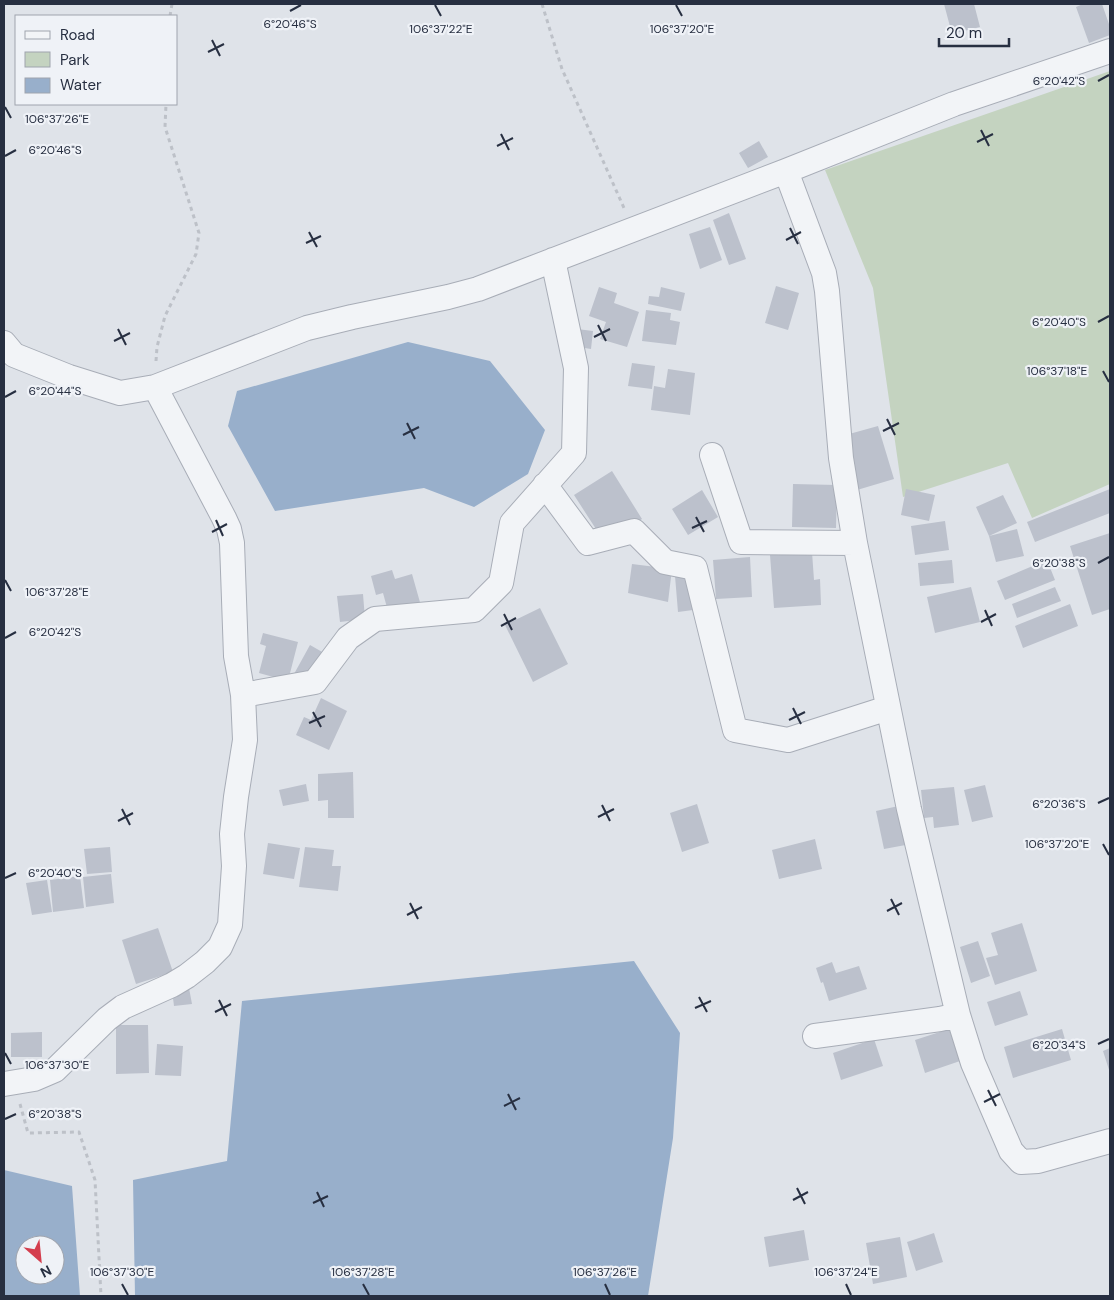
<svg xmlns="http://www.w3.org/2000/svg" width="1114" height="1300" viewBox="0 0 1114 1300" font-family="'DM Sans',sans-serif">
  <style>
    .green { fill: #c4d3c0 }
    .water { fill: #98afcb; fill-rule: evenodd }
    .building { fill: #bcc1cc }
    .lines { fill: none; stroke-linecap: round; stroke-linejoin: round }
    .street-casing { stroke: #a8adb7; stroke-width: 26 }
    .path { stroke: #bdc1c8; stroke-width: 3; stroke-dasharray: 4 4; stroke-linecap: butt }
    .street { stroke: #f2f4f7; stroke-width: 24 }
    .ticks { fill: none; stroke: #272f41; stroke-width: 2 }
    .ticks-label { font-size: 12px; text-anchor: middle; fill: #272f41; stroke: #eff2f7; stroke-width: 4.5; stroke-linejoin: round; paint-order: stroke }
  </style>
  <rect width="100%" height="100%" fill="#dfe3e9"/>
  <path class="green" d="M 1110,71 L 1110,484 L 1032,518 L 1008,463 L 903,497 L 873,288 L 825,170 Z"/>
  <path class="water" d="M 408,342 L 490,361 L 545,430 L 528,474 L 474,507 L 424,488 L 275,511 L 228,426 L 237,391 Z
    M 634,961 L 680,1033 L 673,1138 L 648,1296 L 135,1296 L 133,1180 L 227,1161 L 242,1001 Z
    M 4,1170 L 72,1186 L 80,1296 L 4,1296 ZM 25,1245 L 55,1245 L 55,1275 L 25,1275 Z"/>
  <path class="building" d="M 944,4 L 974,4 L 980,27 L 952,34 Z
    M 1083,4 L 1102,4 L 1110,27 L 1110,35 L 1089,43 L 1076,7 Z
    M 759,141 L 768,157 L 748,168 L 739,153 Z
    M 729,213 L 746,259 L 729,265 L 713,220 Z
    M 710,227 L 722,260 L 700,269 L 689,234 Z
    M 776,286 L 799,293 L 788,330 L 765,323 Z
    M 599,287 L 617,293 L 614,303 L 639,312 L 627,347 L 600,339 L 606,322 L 589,316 Z
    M 661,287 L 685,293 L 681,311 L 648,304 L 649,296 L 659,297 Z
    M 646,310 L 671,313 L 670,320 L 680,322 L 676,345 L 642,341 Z
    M 569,328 L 593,331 L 591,349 L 566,345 Z
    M 632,363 L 655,366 L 652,389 L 628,386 Z
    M 668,369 L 695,373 L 690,415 L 651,410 L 654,386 L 665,388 Z
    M 878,426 L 894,479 L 857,490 L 842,436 Z
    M 612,471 L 642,519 L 605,543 L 574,495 Z
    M 793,484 L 837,485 L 836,528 L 792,527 Z
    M 906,489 L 935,495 L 929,521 L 901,515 Z
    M 1110,489 L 1110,513 L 1035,542 L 1027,522 Z
    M 702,490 L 718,517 L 688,535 L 672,509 Z
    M 1003,495 L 1017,523 L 989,536 L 976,507 Z
    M 945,521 L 949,550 L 915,555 L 911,526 Z
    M 1017,529 L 1024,556 L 996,562 L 989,536 Z
    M 1110,533 L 1110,609 L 1092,615 L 1070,546 Z
    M 812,552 L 814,580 L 820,579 L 821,605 L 774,608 L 770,555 Z
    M 750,557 L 752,597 L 716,599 L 713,560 Z
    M 952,560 L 954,583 L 920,586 L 918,563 Z
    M 1047,560 L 1055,580 L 1005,600 L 997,581 Z
    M 632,564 L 672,569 L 668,602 L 628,593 Z
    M 392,570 L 395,579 L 412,574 L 423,613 L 391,622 L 383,593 L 376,595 L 371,576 Z
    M 695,573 L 708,608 L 678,612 L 675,576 Z
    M 971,587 L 980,622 L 935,633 L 927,597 Z
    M 1055,587 L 1061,601 L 1017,618 L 1012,604 Z
    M 363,594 L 365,619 L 340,622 L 337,596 Z
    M 1070,604 L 1078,626 L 1023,648 L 1015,626 Z
    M 540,608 L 568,664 L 533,682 L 505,625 Z
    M 263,633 L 298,642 L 288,681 L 259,673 L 266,646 L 260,644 Z
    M 310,645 L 331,657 L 315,686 L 294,674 Z
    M 321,698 L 347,711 L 329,750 L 296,735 L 304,717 L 311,720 Z
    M 353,772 L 354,818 L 328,818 L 328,800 L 318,801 L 318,774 Z
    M 306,784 L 309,801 L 283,806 L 279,790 Z
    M 985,785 L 993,817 L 972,822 L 964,790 Z
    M 954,787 L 959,825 L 934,828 L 933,817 L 924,818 L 921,790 Z
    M 697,804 L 709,843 L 682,852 L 670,813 Z
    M 903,805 L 911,844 L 884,849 L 876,811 Z
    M 815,839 L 822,869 L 779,879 L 772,850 Z
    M 268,843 L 300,848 L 294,879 L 263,874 Z
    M 110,847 L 112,872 L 87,874 L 84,849 Z
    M 305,847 L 334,850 L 332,866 L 341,866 L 338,891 L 299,887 Z
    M 111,874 L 114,903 L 86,907 L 83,877 Z
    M 80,876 L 84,908 L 53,912 L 50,880 Z
    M 47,880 L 52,912 L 32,915 L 26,883 Z
    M 1022,923 L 1037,971 L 995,985 L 986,958 L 998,955 L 991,933 Z
    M 158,928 L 173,972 L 136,984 L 122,940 Z
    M 978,941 L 990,976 L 971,983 L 960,947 Z
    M 832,962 L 836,973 L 859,966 L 867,989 L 829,1001 L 823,982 L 821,983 L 816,968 Z
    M 189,988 L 192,1004 L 174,1006 L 172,990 Z
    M 1020,991 L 1028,1015 L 995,1026 L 987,1002 Z
    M 116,1025 L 148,1025 L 149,1073 L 116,1074 Z
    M 949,1029 L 960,1061 L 925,1073 L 915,1040 Z
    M 1062,1029 L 1071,1060 L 1013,1078 L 1004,1047 Z
    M 42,1032 L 42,1057 L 11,1057 L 11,1033 Z
    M 874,1039 L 883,1066 L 841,1080 L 833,1053 Z
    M 157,1044 L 183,1046 L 181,1076 L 155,1075 Z
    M 1110,1048 L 1110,1073 L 1103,1051 Z
    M 804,1230 L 809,1260 L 769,1267 L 764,1237 Z
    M 934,1233 L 943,1262 L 916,1271 L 907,1242 Z
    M 900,1237 L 907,1277 L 873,1284 L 866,1243 Z"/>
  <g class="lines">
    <defs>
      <path id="street" d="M 786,171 L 824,273 L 827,291 L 841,458 L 855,543 L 909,809 L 958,1015
        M 4,343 L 14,355 L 69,377 L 120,393 L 155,387 L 307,328 L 352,317 L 448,297 L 478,289 L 786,171 L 954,104 L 1110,51
        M 712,455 L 741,542 L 855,543
        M 545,485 L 588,543 L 634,531 L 665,562 L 695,568 L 735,730 L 788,740 L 888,708
        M 243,695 L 315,682 L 348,638 L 375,619 L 474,610 L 501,583 L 512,523 L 574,453 L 576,368 L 553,260
        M 815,1036 L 940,1019 L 958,1015 L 973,1063 L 1011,1151 L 1021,1162 L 1038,1161 L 1110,1141
        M 4,1084 L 34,1079 L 55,1070 L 107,1019 L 123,1007 L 172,985 L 187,976 L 205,962 L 220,947 L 230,925 L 234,866 L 232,834 L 236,797 L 245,740 L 243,695 L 236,656 L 232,543 L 229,529 L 224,518 L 155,387"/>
    </defs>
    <use href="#street" class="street-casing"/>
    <path class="path" d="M 542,4 L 562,69 L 624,208
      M 170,16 L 172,4
      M 156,361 L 157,347 L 165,316 L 196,254 L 199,233 L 165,127 L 166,104
      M 20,1104 L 28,1133 L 79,1132 L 95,1180 L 101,1296"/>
    <use href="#street" class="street"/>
  </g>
  <path class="ticks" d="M 435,5 L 441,16M 676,5 L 682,16M 290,11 L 301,5M 212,40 L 220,56M 208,52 L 224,44M 1098,81 L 1109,75M 5,107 L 11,118M 981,130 L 989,146M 501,134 L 509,150M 977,142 L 993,134M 497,146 L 513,138M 5,156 L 16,150M 790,228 L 798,244M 309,232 L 317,247M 786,240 L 801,232M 306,243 L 321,236M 1098,322 L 1109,316M 598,325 L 606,341M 118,329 L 126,345M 594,337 L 610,329M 114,341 L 130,333M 1103,371 L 1109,382M 5,397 L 16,391M 887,419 L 895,435M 407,423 L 415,439M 883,431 L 899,423M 403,435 L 419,427M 696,517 L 704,532M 216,520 L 223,536M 692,528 L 707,521M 212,532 L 227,524M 1098,563 L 1109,557M 5,580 L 11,591M 985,610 L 992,626M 504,614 L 512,630M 981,622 L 996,614M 501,626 L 516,618M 5,638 L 16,632M 793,708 L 801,724M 313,712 L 321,727M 789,720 L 805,712M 309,723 L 325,716M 1098,803 L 1109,798M 602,805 L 610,821M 122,809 L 130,825M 598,817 L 614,809M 118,821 L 133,813M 1103,844 L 1109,855M 5,878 L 16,873M 891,899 L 899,915M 410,903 L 418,919M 887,911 L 902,903M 407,915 L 422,907M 699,997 L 707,1012M 219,1000 L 227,1016M 695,1008 L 711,1001M 215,1012 L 231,1004M 1098,1044 L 1109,1039M 5,1053 L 11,1064M 988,1090 L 996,1106M 508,1094 L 516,1110M 984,1102 L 1000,1094M 504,1106 L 520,1098M 5,1119 L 16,1114M 797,1188 L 805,1204M 317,1192 L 324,1207M 793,1200 L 808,1192M 313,1203 L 328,1196M 122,1284 L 128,1295M 363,1284 L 369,1295M 605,1284 L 610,1295M 846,1284 L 851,1295"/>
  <g class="ticks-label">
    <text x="290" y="28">6°20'46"S</text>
    <text x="441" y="33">106°37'22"E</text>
    <text x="682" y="33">106°37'20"E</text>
    <text x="1059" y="85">6°20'42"S</text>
    <text x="57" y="123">106°37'26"E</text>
    <text x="55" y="154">6°20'46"S</text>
    <text x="1059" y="326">6°20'40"S</text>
    <text x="1057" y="375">106°37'18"E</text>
    <text x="55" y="395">6°20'44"S</text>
    <text x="1059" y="567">6°20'38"S</text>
    <text x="57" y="596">106°37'28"E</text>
    <text x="55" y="636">6°20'42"S</text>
    <text x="1059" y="808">6°20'36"S</text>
    <text x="1057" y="848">106°37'20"E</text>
    <text x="55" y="877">6°20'40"S</text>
    <text x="1059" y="1049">6°20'34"S</text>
    <text x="57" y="1069">106°37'30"E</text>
    <text x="55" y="1118">6°20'38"S</text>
    <text x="122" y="1276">106°37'30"E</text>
    <text x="363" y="1276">106°37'28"E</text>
    <text x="605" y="1276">106°37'26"E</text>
    <text x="846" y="1276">106°37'24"E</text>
  </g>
  <rect width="1114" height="1300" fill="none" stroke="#272f41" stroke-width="10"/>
  <rect x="15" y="15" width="162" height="90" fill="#eff2f7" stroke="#9fa4ae"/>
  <rect x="25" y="31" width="25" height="8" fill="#f2f4f7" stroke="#9fa4ae"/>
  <text x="60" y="40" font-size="15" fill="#272f41">Road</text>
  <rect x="25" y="52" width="25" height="15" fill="#c4d3c0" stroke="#9fa4ae"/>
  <text x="60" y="65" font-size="15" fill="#272f41">Park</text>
  <rect x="25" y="78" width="25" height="15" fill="#98afcb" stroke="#9fa4ae"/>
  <text x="60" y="90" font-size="15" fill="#272f41">Water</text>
  <g transform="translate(40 1260) rotate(153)"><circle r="24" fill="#eff2f7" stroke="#9fa4ae"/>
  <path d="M0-4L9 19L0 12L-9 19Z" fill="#d43e4e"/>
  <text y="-8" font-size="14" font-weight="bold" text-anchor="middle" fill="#272f41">N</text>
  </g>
  <path d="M939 38v8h70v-8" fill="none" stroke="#272f41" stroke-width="2.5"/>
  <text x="946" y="38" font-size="15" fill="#272f41" stroke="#eff2f7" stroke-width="4" paint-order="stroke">20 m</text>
</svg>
